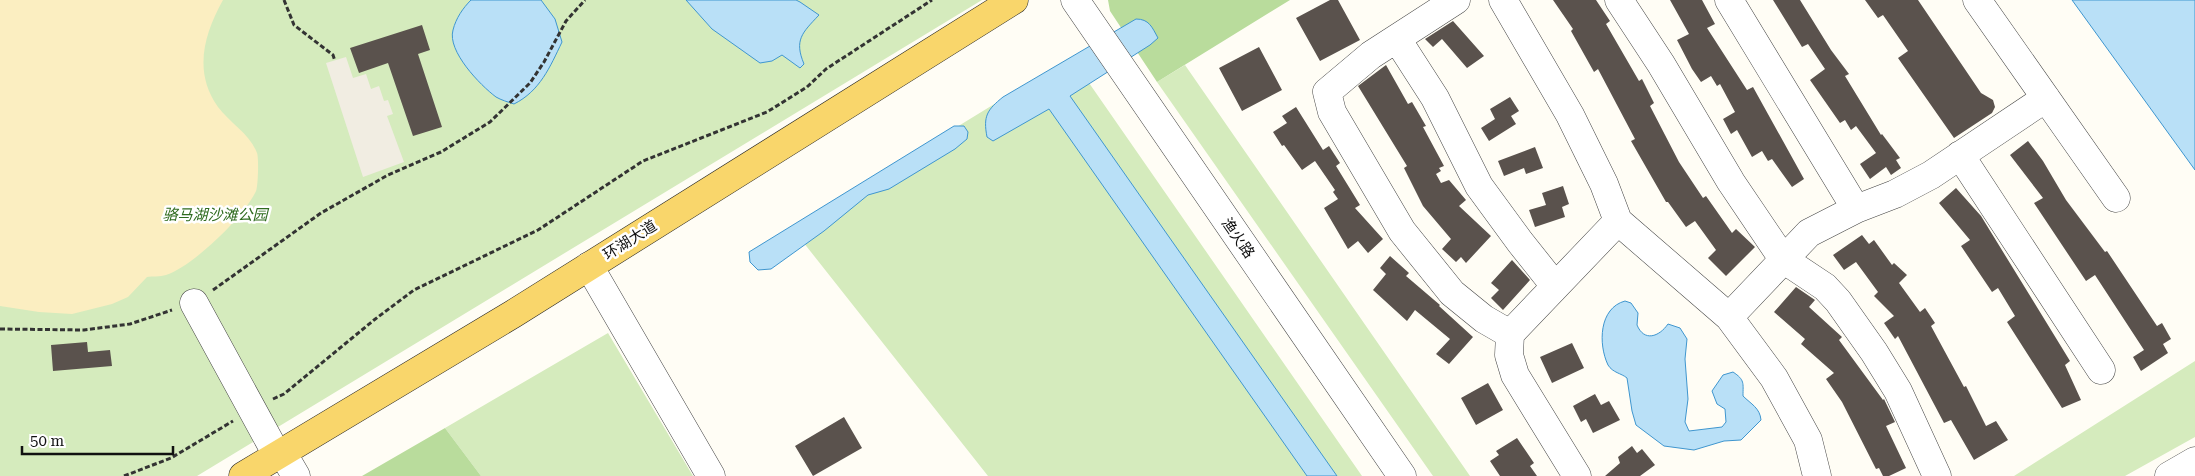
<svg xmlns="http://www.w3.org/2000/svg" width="2195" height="476" viewBox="0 0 2195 476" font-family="'Roboto Serif','Noto Sans SC',serif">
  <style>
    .green { fill: #d5ebbd }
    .forest { fill: #b9dc9c }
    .sand { fill: #fbeec1 }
    .plaza { fill: #f1ede2 }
    .water { fill: #b9e0f7; stroke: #3f96cf }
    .building { fill: #5a524d }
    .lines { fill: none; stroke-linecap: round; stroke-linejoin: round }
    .minor-casing { stroke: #444; stroke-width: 29 }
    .major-casing { stroke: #222; stroke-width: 29 }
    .path { stroke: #333; stroke-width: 3; stroke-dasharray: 5 2.5; stroke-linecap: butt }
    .minor { stroke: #fff; stroke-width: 28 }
    .major { stroke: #f9d66b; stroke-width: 28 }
    .labels { text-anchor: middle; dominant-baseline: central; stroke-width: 5; stroke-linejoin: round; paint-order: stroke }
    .park-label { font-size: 15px; font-style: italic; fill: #2f6b1f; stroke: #fff }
    .street-label { font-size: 15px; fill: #111; stroke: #fff }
  </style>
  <rect width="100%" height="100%" fill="#fffdf5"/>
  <path class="green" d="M 0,0 L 982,0 L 197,476 L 0,476 Z
    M 1071,57 L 1362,476 L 988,476 L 792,228 Z
    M 1185,65 L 1470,476 L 1433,476 L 1157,82 Z
    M 608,333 L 693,476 L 481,476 L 445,428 Z
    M 2195,361 L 2195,437 L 2125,476 L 2014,476 Z"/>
  <path class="forest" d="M 1108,0 L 1290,0 L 1157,82 L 1110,11 Z
    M 445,428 L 481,476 L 362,476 Z"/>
  <path class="sand" d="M 0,0 L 223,0 C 204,34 193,72 218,107 C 230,123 250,134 257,153 C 259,158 258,187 256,191 C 245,216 192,267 166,275 C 160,277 152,276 147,277 L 128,297 L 112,304 L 72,314 L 39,312 L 0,306 Z"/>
  <path class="plaza" d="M 346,57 L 353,78 L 366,74 L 371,89 L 379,86 L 384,101 L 388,100 L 393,114 L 387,116 L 404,162 L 363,177 L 326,63 Z"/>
  <path class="water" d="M 471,0 L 541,0 L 555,19 L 562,42 C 550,67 540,91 514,104 C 508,102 501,100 496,97 C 480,85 447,51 453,30 C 456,18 463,8 471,0 Z
    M 686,0 L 796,0 L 800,2 L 819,15 C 802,33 794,40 804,64 L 800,68 L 782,55 L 772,61 L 760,63 L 712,29 Z
    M 2072,0 L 2195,0 L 2195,170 Z
    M 1136,19 C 1149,19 1152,27 1158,38 L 1150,45 L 1070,96 L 1337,476 L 1307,476 L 1049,109 L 993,141 L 987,137 C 983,116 987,110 1003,97 Z
    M 954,126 L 964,126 L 968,132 L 967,139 L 955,149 L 889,189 L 868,195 L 824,231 L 771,269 L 758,270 L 750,262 L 749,252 Z
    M 1625,301 L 1631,303 L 1638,313 L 1637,325 C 1644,342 1659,337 1668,324 L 1680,328 L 1687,339 L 1685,359 L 1688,399 L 1685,422 L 1689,431 L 1722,427 L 1726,422 L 1725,409 L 1717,404 L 1712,391 L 1723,375 L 1733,372 C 1745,380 1743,383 1743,396 C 1751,404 1760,408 1761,420 L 1741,440 L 1724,441 L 1694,450 L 1664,446 L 1636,425 L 1632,411 L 1627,378 C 1621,373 1613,373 1608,365 C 1598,344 1599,308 1625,301 Z"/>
  <path class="building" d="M 1330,0 L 1338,0 L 1360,40 L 1320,61 L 1296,18 Z
    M 1553,0 L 1596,0 L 1610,21 L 1606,24 L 1639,81 L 1642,79 L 1654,103 L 1650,106 L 1679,162 L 1703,198 L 1706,196 L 1732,233 L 1736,229 L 1755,247 L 1726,276 L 1708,258 L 1716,250 L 1695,221 L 1686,227 L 1668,202 L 1666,202 L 1631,141 L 1635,139 L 1598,69 L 1594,72 L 1571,31 L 1573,29 Z
    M 1670,0 L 1702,0 L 1715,24 L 1707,28 L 1747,90 L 1753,87 L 1804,179 L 1792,187 L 1772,159 L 1768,161 L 1762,151 L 1752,157 L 1737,130 L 1731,134 L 1723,119 L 1735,112 L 1720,84 L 1717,86 L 1711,76 L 1701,82 L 1692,69 L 1677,40 L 1689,34 Z
    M 1773,0 L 1800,0 L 1831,50 L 1849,74 L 1845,76 L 1881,135 L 1882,134 L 1900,158 L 1896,160 L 1901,168 L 1891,175 L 1886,167 L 1870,179 L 1860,164 L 1876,153 L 1856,126 L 1851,130 L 1845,120 L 1840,123 L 1810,80 L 1825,69 L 1808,44 L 1802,47 Z
    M 1865,0 L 1918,0 L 1981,93 L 1993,100 L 1995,107 L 1992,113 L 1954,138 L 1898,58 L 1908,51 L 1883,15 L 1878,18 Z
    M 1453,21 L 1484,56 L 1467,68 L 1442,39 L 1433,47 L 1425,39 Z
    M 422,25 L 430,50 L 418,54 L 442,127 L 413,136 L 388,63 L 359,73 L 350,48 Z
    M 1259,47 L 1282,90 L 1242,111 L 1219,68 Z
    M 1386,65 L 1408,104 L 1412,102 L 1426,126 L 1423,127 L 1444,166 L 1439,168 L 1441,171 L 1436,174 L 1441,183 L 1449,180 L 1466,200 L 1459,206 L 1491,236 L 1466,263 L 1461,257 L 1456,262 L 1442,249 L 1451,239 L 1423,206 L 1404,168 L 1407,166 L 1358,86 Z
    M 1510,97 L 1519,111 L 1511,116 L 1516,124 L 1489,141 L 1481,128 L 1495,119 L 1490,109 Z
    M 1296,107 L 1323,150 L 1329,146 L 1340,163 L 1336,166 L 1360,205 L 1355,208 L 1383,239 L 1368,253 L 1358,241 L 1348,249 L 1324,208 L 1338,199 L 1333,192 L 1335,190 L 1315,161 L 1302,170 L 1284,145 L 1282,146 L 1273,132 L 1287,123 L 1282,116 Z
    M 2028,141 L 2043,161 L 2066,200 L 2105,252 L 2107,251 L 2157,326 L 2162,323 L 2171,339 L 2163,344 L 2168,353 L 2141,371 L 2133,357 L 2144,350 L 2095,275 L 2086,281 L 2034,203 L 2043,198 L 2010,155 Z
    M 1535,147 L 1543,168 L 1526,174 L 1524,168 L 1504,176 L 1498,161 Z
    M 1563,186 L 1569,204 L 1562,207 L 1565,217 L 1535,227 L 1529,210 L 1546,205 L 1542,193 Z
    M 1956,188 L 1981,216 L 2070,361 L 2065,365 L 2081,400 L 2062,408 L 2007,322 L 2015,316 L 1998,288 L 1992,292 L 1961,246 L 1970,240 L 1939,203 Z
    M 1862,235 L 1869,244 L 1874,240 L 1892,265 L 1894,263 L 1907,275 L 1899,283 L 1920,312 L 1925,308 L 1935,323 L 1931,326 L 1964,387 L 1966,386 L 1986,426 L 1996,421 L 2008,440 L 1974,460 L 1951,420 L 1944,423 L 1898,336 L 1895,339 L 1884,323 L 1894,316 L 1874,296 L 1878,292 L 1856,262 L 1844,270 L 1833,255 Z
    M 1390,256 L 1409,273 L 1406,276 L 1440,305 L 1439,306 L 1473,337 L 1449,364 L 1436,354 L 1450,339 L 1415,310 L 1407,321 L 1373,290 L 1386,274 L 1380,268 Z
    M 1512,260 L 1530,280 L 1503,310 L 1491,298 L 1499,290 L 1491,283 Z
    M 1796,287 L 1815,300 L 1809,307 L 1842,337 L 1839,340 L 1883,400 L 1884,399 L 1895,422 L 1886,426 L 1906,468 L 1889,476 L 1883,476 L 1879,468 L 1876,469 L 1842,402 L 1826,379 L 1834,373 L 1801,344 L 1805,339 L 1774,312 Z
    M 87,342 L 88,352 L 110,350 L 112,366 L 53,371 L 51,345 Z
    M 1572,343 L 1584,368 L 1552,383 L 1540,357 Z
    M 1488,383 L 1503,410 L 1476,425 L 1461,398 Z
    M 1595,394 L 1601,405 L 1609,401 L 1620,420 L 1593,433 L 1586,419 L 1581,422 L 1573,406 Z
    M 844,417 L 862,448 L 813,476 L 795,446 Z
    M 1517,438 L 1534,463 L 1530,466 L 1537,476 L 1500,476 L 1490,461 L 1499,455 L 1496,451 Z
    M 1632,446 L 1637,453 L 1642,449 L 1655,465 L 1640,476 L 1605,476 L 1620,463 L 1618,457 Z"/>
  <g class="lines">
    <defs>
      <path id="minor" d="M 1075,0 L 1402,476
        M 1456,0 L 1371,55 L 1327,92 L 1332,112 L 1402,231 L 1452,293 L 1484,319 L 1510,334
        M 1503,0 L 1570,115 L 1604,184 L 1618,221 L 1729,317 L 1774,378 L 1808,440 L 1817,476
        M 1619,0 L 1661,64 L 1731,182 L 1783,259 L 1825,287 L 1838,301 L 1874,352 L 1898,391 L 1937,476
        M 1729,0 L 1856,209
        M 1977,0 L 2116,198
        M 1397,39 L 1435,98 L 1479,186 L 1520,242 L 1555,286
        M 1960,155 L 2101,370
        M 589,266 L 711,476
        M 194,303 L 277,455
        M 1729,317 L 1809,233 L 1856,209 L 1895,194 L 1931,175 L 2046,98
        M 282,452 L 296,476
        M 1577,476 L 1515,375 L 1509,355 L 1510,334 L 1618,221
        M 2169,476 L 2195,461"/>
      <path id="major" d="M 243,476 L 513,314 L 1014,0"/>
    </defs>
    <use href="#minor" class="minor-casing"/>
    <use href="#major" class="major-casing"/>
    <path class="path" d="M 284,0 L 294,25 L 333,55 L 335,61
      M 213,290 L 321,213 L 388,175 L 441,152 L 490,122 L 530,83 L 544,62 L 566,21 L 585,0
      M 0,329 L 84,330 L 130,324 L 172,310
      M 273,399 L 284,394 L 374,320 L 414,290 L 538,230 L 643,161 L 767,112 L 807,87 L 826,69 L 932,0
      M 124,476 L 171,458 L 233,421"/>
    <use href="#minor" class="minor"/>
    <use href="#major" class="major"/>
  </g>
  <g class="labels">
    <g class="park-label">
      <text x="215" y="215">骆马湖沙滩公园</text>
    </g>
    <g class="street-label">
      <text transform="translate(1238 238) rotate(55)">渔火路</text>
      <text transform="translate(630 240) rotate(-32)">环湖大道</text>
    </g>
  </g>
  <path d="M22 446v8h151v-8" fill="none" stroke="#111111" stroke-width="2.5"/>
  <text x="30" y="446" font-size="15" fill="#111111" stroke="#ffffff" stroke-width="4" paint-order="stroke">50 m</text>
</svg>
